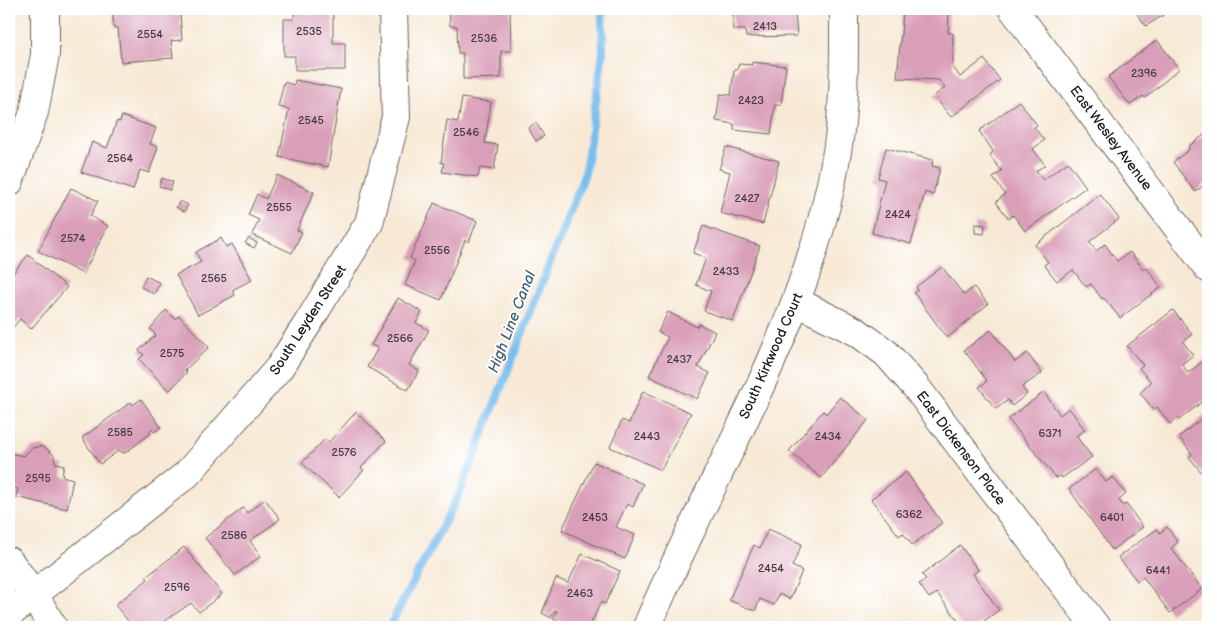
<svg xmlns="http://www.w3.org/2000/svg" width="1217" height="636" viewBox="0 0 1217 636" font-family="'Balsamiq Sans',sans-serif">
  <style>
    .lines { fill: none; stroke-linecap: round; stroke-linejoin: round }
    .stream { stroke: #78beef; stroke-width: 8 }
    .building { fill: #d99eb8 }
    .minor-casing { stroke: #69645d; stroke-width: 30 }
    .minor { stroke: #fff; stroke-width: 28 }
    .labels { text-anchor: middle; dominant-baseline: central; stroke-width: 4; stroke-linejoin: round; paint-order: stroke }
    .number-label { font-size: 11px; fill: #4b3c43 }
    .street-label { font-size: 14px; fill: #1c1c1c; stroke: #fff }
    .water-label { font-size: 15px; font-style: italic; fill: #415d70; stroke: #fff }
  </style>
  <rect width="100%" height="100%" fill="#fff"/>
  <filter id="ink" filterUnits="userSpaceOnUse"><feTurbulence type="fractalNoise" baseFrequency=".02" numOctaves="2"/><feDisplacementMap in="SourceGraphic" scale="10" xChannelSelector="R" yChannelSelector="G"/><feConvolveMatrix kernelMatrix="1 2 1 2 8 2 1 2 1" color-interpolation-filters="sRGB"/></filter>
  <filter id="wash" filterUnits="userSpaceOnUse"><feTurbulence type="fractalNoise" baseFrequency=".0096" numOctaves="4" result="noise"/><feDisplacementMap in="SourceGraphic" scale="20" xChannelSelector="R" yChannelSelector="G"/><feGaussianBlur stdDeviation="1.12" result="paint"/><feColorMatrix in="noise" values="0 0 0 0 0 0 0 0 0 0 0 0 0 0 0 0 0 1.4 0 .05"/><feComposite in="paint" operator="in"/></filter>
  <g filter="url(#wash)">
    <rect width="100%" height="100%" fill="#f7e9d5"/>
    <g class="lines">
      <path class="stream" d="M 389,627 L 459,495 L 585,173 L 603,53 L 602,9"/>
    </g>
    <g id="blocks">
      <path class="building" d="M 112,9 L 176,9 L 176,13 L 180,13 L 182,40 L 171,41 L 173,58 L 121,62 L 118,28 L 114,28 Z
        M 294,9 L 333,9 L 333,43 L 345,43 L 345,70 L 295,70 L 295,56 L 284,56 L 284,19 L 294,19 Z
        M 449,9 L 510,9 L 511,51 L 501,51 L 501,78 L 463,79 L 463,53 L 458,53 L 457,26 L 450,26 Z
        M 733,9 L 791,9 L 791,11 L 795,12 L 797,36 L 746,37 L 745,30 L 733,30 Z
        M 1133,9 L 1173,9 L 1146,26 Z
        M 903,11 L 949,12 L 948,33 L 953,33 L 953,67 L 960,77 L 984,59 L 1000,80 L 951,117 L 934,96 L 945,88 L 939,80 L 897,78 Z
        M 1157,40 L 1179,69 L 1145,98 L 1143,96 L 1130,105 L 1108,77 Z
        M 752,62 L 786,66 L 781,105 L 775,105 L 771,134 L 734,130 L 734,124 L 716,121 L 720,94 L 731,95 L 734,70 L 737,70 L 739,64 L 752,65 Z
        M 295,80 L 341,89 L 328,167 L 279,157 L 289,109 L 278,107 L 284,82 L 294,85 Z
        M 462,98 L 491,102 L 485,143 L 498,145 L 494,170 L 480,168 L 478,177 L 442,172 L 444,163 L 441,163 L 447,120 L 458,122 Z
        M 1019,101 L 1037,125 L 1034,127 L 1044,140 L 1033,149 L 1045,165 L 1036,171 L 1043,180 L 1068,162 L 1086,187 L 1025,231 L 1013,215 L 1009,219 L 996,202 L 1005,194 L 993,178 L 1002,171 L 990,156 L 993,151 L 979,131 Z
        M 122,116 L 156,128 L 150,144 L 158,147 L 149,173 L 140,170 L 133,190 L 81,172 L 92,142 L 107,148 L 117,121 L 120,122 Z
        M 536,123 L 544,136 L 536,141 L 528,128 Z
        M 1207,133 L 1208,182 L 1195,192 L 1173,162 L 1190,149 L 1188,147 Z
        M 726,147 L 779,161 L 763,224 L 720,213 L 730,172 L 719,169 Z
        M 886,148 L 933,160 L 932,166 L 940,168 L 933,195 L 925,192 L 911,244 L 872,233 L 885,180 L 878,178 Z
        M 277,175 L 314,192 L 297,230 L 302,232 L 292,253 L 252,235 L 259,220 L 248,215 L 257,194 L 266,199 Z
        M 162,178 L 173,182 L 170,190 L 159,186 Z
        M 71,188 L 98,201 L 90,216 L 108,226 L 83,274 L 38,251 Z
        M 1100,194 L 1119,219 L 1089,242 L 1096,251 L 1105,244 L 1117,261 L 1130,252 L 1143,269 L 1146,267 L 1161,287 L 1120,318 L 1104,298 L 1102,299 L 1091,284 L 1086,287 L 1073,270 L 1057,281 L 1044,265 L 1048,262 L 1035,245 Z
        M 180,201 L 188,205 L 184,212 L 176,207 Z
        M 434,203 L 477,221 L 469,242 L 465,240 L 441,300 L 405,285 L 415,261 L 410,258 Z
        M 975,224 L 985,225 L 984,234 L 975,233 Z
        M 703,226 L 760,246 L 733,321 L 704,311 L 711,291 L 696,285 L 706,258 L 693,253 Z
        M 221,238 L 226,247 L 232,244 L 252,280 L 232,290 L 235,295 L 198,315 L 176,275 L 201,262 L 196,252 Z
        M 249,238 L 257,243 L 254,248 L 245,243 Z
        M 28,255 L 67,287 L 31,329 L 20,319 L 9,332 L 9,278 Z
        M 942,267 L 964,295 L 974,287 L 988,304 L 947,338 L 914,293 L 918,290 L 916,287 Z
        M 146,276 L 160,283 L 154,294 L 141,287 Z
        M 398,298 L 422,312 L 416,323 L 429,330 L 409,365 L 419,371 L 408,390 L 367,367 L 378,348 L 371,345 Z
        M 166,310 L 175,319 L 179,316 L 209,347 L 185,370 L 187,372 L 169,391 L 139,359 L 144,355 L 139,350 L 156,335 L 150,329 Z
        M 1173,310 L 1192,334 L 1183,342 L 1193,355 L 1182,364 L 1188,373 L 1208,357 L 1208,402 L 1206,404 L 1203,401 L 1179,420 L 1177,418 L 1170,424 L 1157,407 L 1154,410 L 1140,393 L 1151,382 L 1139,368 L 1143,365 L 1127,346 Z
        M 668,312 L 697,327 L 699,324 L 715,332 L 698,367 L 710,373 L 697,399 L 649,376 L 668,337 L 658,332 Z
        M 991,330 L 1015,362 L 1027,353 L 1042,373 L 1022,387 L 1027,394 L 1012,406 L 1008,400 L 996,409 L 979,387 L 987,381 L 964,350 Z
        M 643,391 L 691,413 L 661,470 L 610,447 L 622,420 L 629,423 Z
        M 1044,392 L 1060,415 L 1069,408 L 1085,430 L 1076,436 L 1092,457 L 1062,478 L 1060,475 L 1056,478 L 1008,419 Z
        M 840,397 L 868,420 L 821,478 L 789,451 L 823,411 L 826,414 Z
        M 141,399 L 161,427 L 154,432 L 152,429 L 149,431 L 151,433 L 125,453 L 118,451 L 100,464 L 82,438 L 131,402 L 133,405 Z
        M 356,412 L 386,441 L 361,468 L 364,470 L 339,497 L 302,463 L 325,439 L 329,442 Z
        M 1208,413 L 1208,468 L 1202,473 L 1189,457 L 1192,454 L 1179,437 Z
        M 43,446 L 54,455 L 55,463 L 64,465 L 62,476 L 73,479 L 67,509 L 16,497 L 18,489 L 9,487 L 9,453 L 24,456 L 32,448 Z
        M 594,462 L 643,484 L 633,507 L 627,504 L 616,527 L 635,535 L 625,559 L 562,530 Z
        M 1096,469 L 1106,482 L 1113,477 L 1126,494 L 1119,500 L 1123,506 L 1126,504 L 1143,527 L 1112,550 L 1069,489 Z
        M 906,472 L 942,523 L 912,545 L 903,533 L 899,536 L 871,499 Z
        M 265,499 L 280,519 L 250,541 L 261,556 L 235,575 L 205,538 L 243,508 L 247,513 Z
        M 1167,527 L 1178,542 L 1171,548 L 1202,589 L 1170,613 L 1143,577 L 1137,581 L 1118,557 L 1157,529 L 1160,533 Z
        M 768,529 L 802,544 L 792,566 L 802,571 L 790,599 L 779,594 L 774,605 L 760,599 L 755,611 L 729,600 L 754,545 L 760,548 Z
        M 960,545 L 978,570 L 973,574 L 999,610 L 976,627 L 963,627 L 937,593 L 929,598 L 919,584 L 926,579 L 922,575 Z
        M 184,547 L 222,594 L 199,612 L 191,603 L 156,627 L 133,627 L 115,605 L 148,579 L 146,577 Z
        M 582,554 L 620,571 L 605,604 L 601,602 L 589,627 L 573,627 L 553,619 L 557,611 L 555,610 L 551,618 L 542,613 L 556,578 L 568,583 Z"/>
    </g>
  </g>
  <g filter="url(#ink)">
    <use href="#blocks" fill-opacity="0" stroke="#69645d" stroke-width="1"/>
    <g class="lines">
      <defs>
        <path id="minor" d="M 1013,9 L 1208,268
          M 9,182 L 34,112 L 45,55 L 45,9
          M 797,302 L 857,332 L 886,353 L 916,387 L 1096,627
          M 9,561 L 34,595 L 53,627
          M 9,614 L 187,474 L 279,368 L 308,323 L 369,223 L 396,117 L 393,9
          M 647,627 C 712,471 810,321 837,152 C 845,105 844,56 844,9"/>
      </defs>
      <use href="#minor" class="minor-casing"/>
      <use href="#minor" class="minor"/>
    </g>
  </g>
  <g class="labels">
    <g class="number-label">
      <text x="765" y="26">2413</text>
      <text x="309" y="31">2535</text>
      <text x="150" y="34">2554</text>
      <text x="484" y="38">2536</text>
      <text x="1144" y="73">2396</text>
      <text x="751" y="100">2423</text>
      <text x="311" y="120">2545</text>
      <text x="466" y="132">2546</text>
      <text x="120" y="158">2564</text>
      <text x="747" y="198">2427</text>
      <text x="279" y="207">2555</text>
      <text x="898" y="214">2424</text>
      <text x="73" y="238">2574</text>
      <text x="437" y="250">2556</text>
      <text x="726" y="271">2433</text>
      <text x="214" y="278">2565</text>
      <text x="400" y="338">2566</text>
      <text x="172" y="353">2575</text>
      <text x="679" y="359">2437</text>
      <text x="120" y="432">2585</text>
      <text x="1050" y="433">6371</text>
      <text x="647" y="436">2443</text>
      <text x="828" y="436">2434</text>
      <text x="344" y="452">2576</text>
      <text x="38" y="478">2595</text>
      <text x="909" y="514">6362</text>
      <text x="595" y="517">2453</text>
      <text x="1112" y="517">6401</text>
      <text x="234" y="535">2586</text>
      <text x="771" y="568">2454</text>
      <text x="1158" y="570">6441</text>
      <text x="177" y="587">2596</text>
      <text x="580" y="593">2463</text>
    </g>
    <g class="street-label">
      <text transform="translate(1111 138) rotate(53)">East Wesley Avenue</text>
      <text transform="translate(308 320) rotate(-57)">South Leyden Street</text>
      <text transform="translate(771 356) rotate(-66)">South Kirkwood Court</text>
      <text transform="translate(961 448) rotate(53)">East Dickenson Place</text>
    </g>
    <g class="water-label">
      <text transform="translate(512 322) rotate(-69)">High Line Canal</text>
    </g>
  </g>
  <rect width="1217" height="636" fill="none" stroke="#fff" stroke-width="30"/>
</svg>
